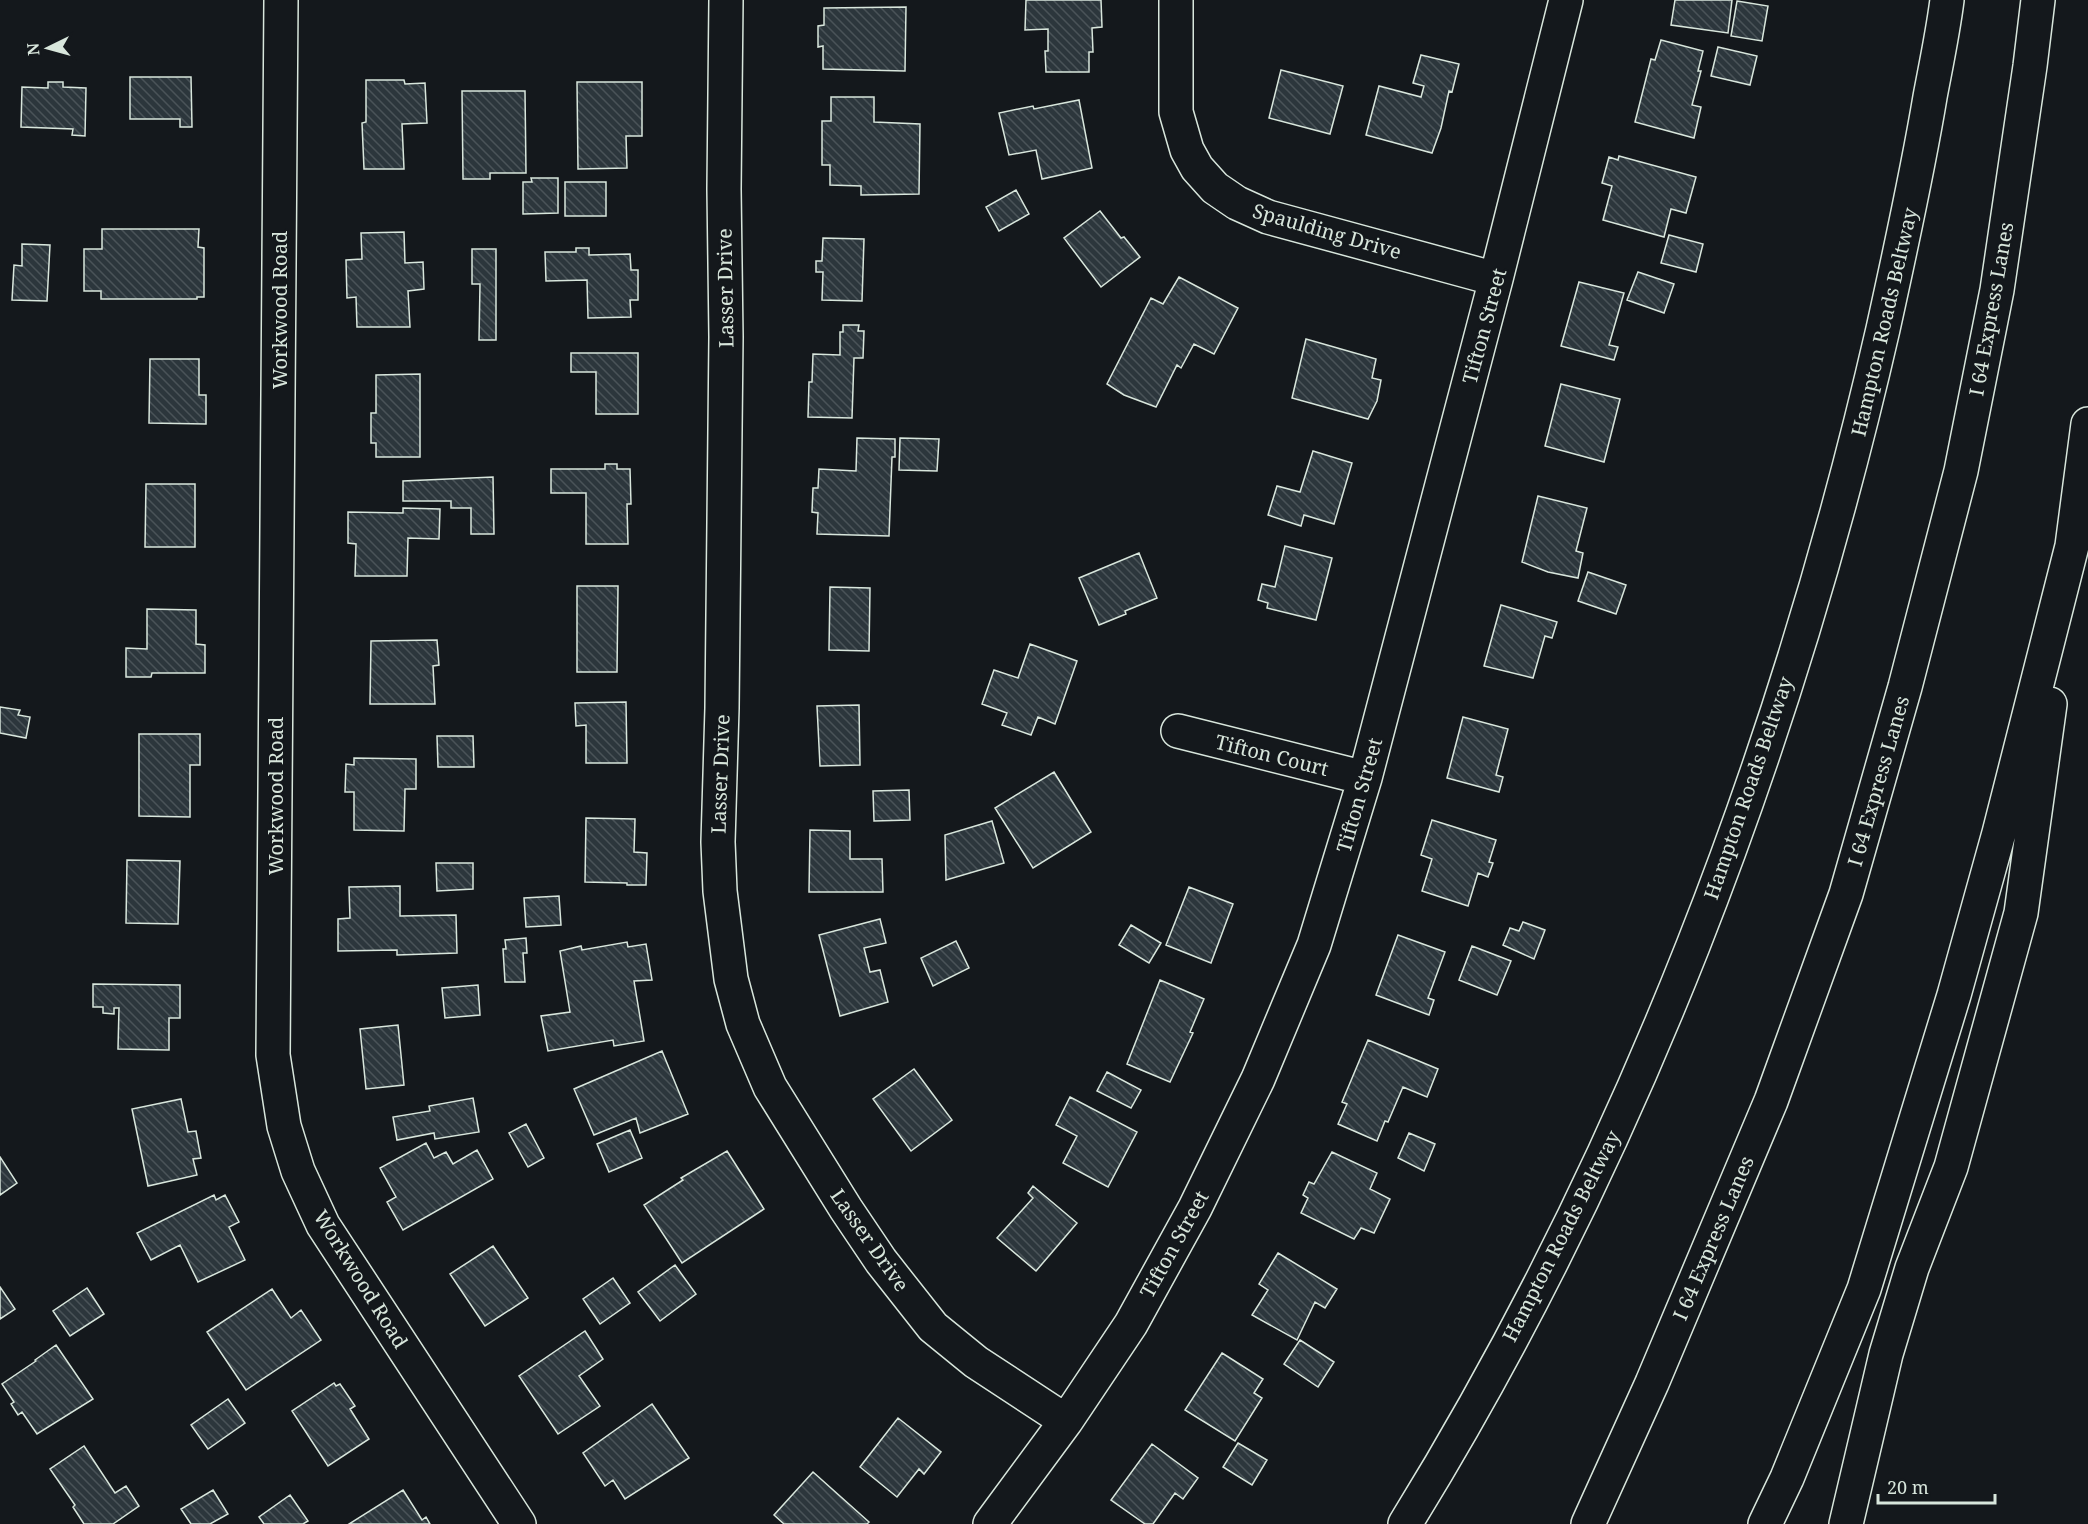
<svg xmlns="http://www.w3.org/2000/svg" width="2088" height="1524" viewBox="0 0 2088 1524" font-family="'Noto Serif',serif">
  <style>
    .building { fill: url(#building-back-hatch); stroke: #d8e6dc; stroke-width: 1.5 }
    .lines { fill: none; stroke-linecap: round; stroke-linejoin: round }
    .minor-casing { stroke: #d8e6dc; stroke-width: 36 }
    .highway-casing { stroke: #d8e6dc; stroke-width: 36 }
    .minor { stroke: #14181c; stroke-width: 33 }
    .highway { stroke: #14181c; stroke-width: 33 }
    .labels { text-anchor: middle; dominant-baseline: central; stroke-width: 4.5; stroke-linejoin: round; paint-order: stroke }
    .street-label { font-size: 20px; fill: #d8e6dc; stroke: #14181c }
  </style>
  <defs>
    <pattern id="building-back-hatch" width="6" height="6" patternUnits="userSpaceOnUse" patternTransform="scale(1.5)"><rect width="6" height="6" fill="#2c363c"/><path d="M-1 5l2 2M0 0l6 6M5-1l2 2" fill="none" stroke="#4a5358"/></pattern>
  </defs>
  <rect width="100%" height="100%" fill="#14181c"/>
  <path class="building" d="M 1026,0 L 1101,0 L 1102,27 L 1092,28 L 1093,52 L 1089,52 L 1089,72 L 1046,72 L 1045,51 L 1048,51 L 1048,29 L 1025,30 Z
    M 1675,0 L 1732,0 L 1728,33 L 1671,25 Z
    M 1737,1 L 1768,6 L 1762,41 L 1731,36 Z
    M 906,7 L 905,71 L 823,69 L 823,46 L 818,47 L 818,26 L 824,25 L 824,8 Z
    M 1661,40 L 1703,51 L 1698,71 L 1701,71 L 1692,105 L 1701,107 L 1694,138 L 1635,122 L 1651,59 L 1655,60 Z
    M 1718,47 L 1757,56 L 1750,85 L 1711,76 Z
    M 1421,55 L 1459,64 L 1452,92 L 1449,91 L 1441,128 L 1432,153 L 1366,135 L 1379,86 L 1421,97 L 1424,86 L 1413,83 Z
    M 1281,70 L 1343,86 L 1330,134 L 1269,118 Z
    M 130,77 L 191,77 L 192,127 L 180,127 L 180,119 L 130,119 Z
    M 366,80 L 404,80 L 405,84 L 425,83 L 427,123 L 402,124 L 404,169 L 364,169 L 362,123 L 366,122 Z
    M 48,82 L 63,82 L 63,87 L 86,88 L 85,136 L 72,135 L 73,129 L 21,127 L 22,87 L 48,88 Z
    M 577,82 L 642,82 L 642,136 L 626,136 L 627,168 L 578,169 Z
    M 462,91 L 525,91 L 526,173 L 490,173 L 490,179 L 463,179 Z
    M 831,97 L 874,97 L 874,122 L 920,124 L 919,194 L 861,195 L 861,186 L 830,185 L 830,165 L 822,165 L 822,121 L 831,121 Z
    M 1079,100 L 1092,168 L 1042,179 L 1036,150 L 1009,155 L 999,113 L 1033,106 L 1034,109 Z
    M 1619,156 L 1696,177 L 1686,213 L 1671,209 L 1664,237 L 1603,220 L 1612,186 L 1602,183 L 1609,157 L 1618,160 Z
    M 531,178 L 558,178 L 558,213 L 523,214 L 523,182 L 532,182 Z
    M 565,182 L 606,182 L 606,216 L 565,216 Z
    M 1016,190 L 1029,214 L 999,231 L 986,207 Z
    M 1100,211 L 1121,238 L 1124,237 L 1140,257 L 1101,287 L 1064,238 Z
    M 102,229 L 199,229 L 198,247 L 204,248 L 204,297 L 197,297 L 197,299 L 101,299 L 101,291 L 84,291 L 84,249 L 102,249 Z
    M 404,232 L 405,263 L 423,262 L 424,289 L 408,291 L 410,327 L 357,327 L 356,297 L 347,298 L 346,260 L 362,259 L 361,233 Z
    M 1669,235 L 1703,244 L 1696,272 L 1661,263 Z
    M 823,238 L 864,239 L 862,301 L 822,300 L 823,272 L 816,272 L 816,261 L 822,261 Z
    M 22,244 L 50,245 L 47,301 L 12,300 L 14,265 L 22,266 Z
    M 576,248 L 589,248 L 589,255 L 630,254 L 631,270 L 638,270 L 638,300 L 630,300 L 631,317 L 588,318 L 587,280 L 546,281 L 545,252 L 576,252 Z
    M 472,249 L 496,249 L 496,340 L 479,340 L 480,284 L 472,284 Z
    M 1638,272 L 1674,284 L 1664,313 L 1627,300 Z
    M 1179,277 L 1238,308 L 1214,354 L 1194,344 L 1181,368 L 1177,365 L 1156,407 L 1124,395 L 1107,384 L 1151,298 L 1163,304 Z
    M 1579,282 L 1624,293 L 1609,345 L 1618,347 L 1614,360 L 1561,346 Z
    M 843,325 L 859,325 L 858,331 L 864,331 L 863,358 L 854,358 L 852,418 L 808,417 L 809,382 L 812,382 L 813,354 L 840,355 L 840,332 L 843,332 Z
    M 1306,339 L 1376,359 L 1372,378 L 1381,380 L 1377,401 L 1368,419 L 1292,398 Z
    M 571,353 L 638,353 L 638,414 L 596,414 L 596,372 L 571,372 Z
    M 150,359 L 199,359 L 199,395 L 206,395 L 206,424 L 149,423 Z
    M 420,374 L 420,457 L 376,457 L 376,443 L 371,443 L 371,413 L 376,413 L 376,375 Z
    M 1561,384 L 1620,399 L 1604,462 L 1545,446 Z
    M 857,438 L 895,439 L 895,457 L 892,457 L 889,536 L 817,534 L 818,513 L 812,512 L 813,488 L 818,488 L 819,469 L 856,471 Z
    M 900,438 L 939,439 L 937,471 L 899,470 Z
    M 1313,451 L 1352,463 L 1334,524 L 1304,515 L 1301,526 L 1268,515 L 1277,486 L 1300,492 Z
    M 605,464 L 617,464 L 617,469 L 630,469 L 631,504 L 627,504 L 628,544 L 586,544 L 586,493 L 551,493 L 551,469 L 605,469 Z
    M 493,477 L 494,534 L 471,534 L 471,508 L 451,508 L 451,501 L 403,501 L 403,481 Z
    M 146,484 L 195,484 L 195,547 L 145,547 Z
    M 1538,496 L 1587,508 L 1576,551 L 1583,553 L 1578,578 L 1548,572 L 1522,562 Z
    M 403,508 L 440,509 L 439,539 L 408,538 L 407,576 L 355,576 L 356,544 L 348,543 L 348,512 L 403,513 Z
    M 1285,546 L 1332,558 L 1316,620 L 1267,608 L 1268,603 L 1258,600 L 1262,584 L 1275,587 Z
    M 1139,553 L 1157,598 L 1125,611 L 1126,614 L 1099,625 L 1079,578 Z
    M 1588,572 L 1626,585 L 1616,614 L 1578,601 Z
    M 577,586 L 618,586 L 617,672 L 577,672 Z
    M 830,587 L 870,588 L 869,651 L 829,650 Z
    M 1501,605 L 1557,622 L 1552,638 L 1545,636 L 1533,678 L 1484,666 Z
    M 147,609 L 196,610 L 196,644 L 205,645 L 205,673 L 152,673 L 151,677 L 126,677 L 126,648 L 147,649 Z
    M 437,640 L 439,665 L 433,666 L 435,704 L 370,704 L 371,641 Z
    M 1030,644 L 1077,661 L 1055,724 L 1038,717 L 1031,735 L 1002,725 L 1007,713 L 982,704 L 994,670 L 1018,678 Z
    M 626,702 L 627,763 L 586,763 L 586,725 L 576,726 L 575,703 Z
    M 859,705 L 860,765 L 820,766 L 817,706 Z
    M 0,707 L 20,710 L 18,715 L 30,717 L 26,738 L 0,733 Z
    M 1463,717 L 1508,729 L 1496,775 L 1503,777 L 1499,792 L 1447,778 Z
    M 139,734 L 200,734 L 200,765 L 190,765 L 190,817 L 139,816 Z
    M 437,736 L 473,736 L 474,767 L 438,767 Z
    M 354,758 L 416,759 L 416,789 L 405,789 L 404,831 L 354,830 L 354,792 L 345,792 L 346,764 L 354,765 Z
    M 1054,772 L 1091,832 L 1033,868 L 995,808 Z
    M 909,790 L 910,820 L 874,821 L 873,791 Z
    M 586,818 L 635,819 L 634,852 L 647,853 L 646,885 L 627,885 L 627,883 L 585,882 Z
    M 1432,820 L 1496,840 L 1489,862 L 1493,863 L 1488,877 L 1478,873 L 1468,906 L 1422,891 L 1432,859 L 1421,855 Z
    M 992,821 L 1004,863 L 946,880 L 945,835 Z
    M 810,830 L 850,831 L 850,859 L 882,859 L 883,892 L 809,892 Z
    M 127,860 L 180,861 L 178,924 L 126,923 Z
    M 436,863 L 473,863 L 473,889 L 437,891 Z
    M 400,886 L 400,916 L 456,915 L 457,953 L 397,955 L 397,950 L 338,951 L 338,919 L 350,918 L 349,887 Z
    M 1189,887 L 1233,904 L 1211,963 L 1166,945 Z
    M 559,896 L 561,925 L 526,927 L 524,898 Z
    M 880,919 L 886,943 L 864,948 L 870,972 L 880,970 L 888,1002 L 840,1016 L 819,935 Z
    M 1523,922 L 1545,930 L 1534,959 L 1503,945 L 1510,928 L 1519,931 Z
    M 1131,925 L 1161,943 L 1149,963 L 1119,945 Z
    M 1398,935 L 1445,952 L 1428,998 L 1434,1000 L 1429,1015 L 1376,995 Z
    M 526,938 L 527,953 L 523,953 L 525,982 L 505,982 L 503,949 L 506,949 L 505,940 Z
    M 956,941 L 969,968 L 933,986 L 921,958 Z
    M 627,942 L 628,947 L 646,944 L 652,980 L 634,981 L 644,1041 L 614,1046 L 613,1040 L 548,1051 L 541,1016 L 570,1012 L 560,951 L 581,946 L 582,950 Z
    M 1472,946 L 1511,961 L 1497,995 L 1459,980 Z
    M 1160,980 L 1204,999 L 1190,1032 L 1193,1033 L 1170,1082 L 1127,1064 Z
    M 93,984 L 180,985 L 180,1018 L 169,1018 L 169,1050 L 118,1049 L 119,1008 L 114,1008 L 114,1014 L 103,1013 L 103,1007 L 93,1007 Z
    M 478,985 L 480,1015 L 445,1018 L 442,988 Z
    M 398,1025 L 404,1085 L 366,1089 L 360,1029 Z
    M 1368,1040 L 1438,1069 L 1427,1097 L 1403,1087 L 1388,1122 L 1385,1121 L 1377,1141 L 1338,1124 L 1347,1104 L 1342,1102 Z
    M 662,1051 L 688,1114 L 640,1133 L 636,1118 L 594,1135 L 574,1089 Z
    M 914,1069 L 952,1120 L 911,1151 L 873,1099 Z
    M 1107,1072 L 1141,1090 L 1131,1108 L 1097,1091 Z
    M 1070,1097 L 1137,1132 L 1108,1187 L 1063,1163 L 1077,1136 L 1056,1125 Z
    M 473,1098 L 479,1132 L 435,1139 L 434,1133 L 397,1140 L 393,1117 L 430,1111 L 429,1106 Z
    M 181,1099 L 188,1132 L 196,1131 L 201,1158 L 193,1159 L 197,1175 L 148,1186 L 132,1109 Z
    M 526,1124 L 544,1158 L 528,1167 L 509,1133 Z
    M 630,1130 L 642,1158 L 609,1172 L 597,1144 Z
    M 1409,1133 L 1435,1144 L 1424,1171 L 1398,1158 Z
    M 426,1143 L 434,1158 L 446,1152 L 453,1164 L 477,1150 L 493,1179 L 403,1230 L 387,1202 L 396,1197 L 380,1168 Z
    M 727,1151 L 764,1209 L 682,1263 L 644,1205 L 683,1180 L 681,1178 Z
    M 1332,1152 L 1377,1173 L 1370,1189 L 1390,1199 L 1374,1233 L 1361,1228 L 1354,1239 L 1301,1213 L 1308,1198 L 1303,1195 L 1309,1182 L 1314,1184 Z
    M 0,1157 L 17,1183 L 0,1195 Z
    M 1033,1186 L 1077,1223 L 1036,1271 L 997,1238 L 1033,1198 L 1028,1193 Z
    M 214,1195 L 216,1200 L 225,1195 L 239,1222 L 229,1227 L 245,1260 L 198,1282 L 180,1245 L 151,1260 L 137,1233 Z
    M 493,1246 L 528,1298 L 485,1326 L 450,1274 Z
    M 1278,1253 L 1337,1289 L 1325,1308 L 1315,1302 L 1297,1340 L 1252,1315 L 1268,1290 L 1259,1284 Z
    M 675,1265 L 696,1294 L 660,1321 L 638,1292 Z
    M 613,1278 L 630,1303 L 600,1324 L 583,1299 Z
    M 0,1287 L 15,1309 L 0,1319 Z
    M 87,1288 L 104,1314 L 70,1336 L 53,1311 Z
    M 272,1289 L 291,1318 L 301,1310 L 321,1340 L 246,1390 L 207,1332 Z
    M 585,1331 L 603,1359 L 579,1376 L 600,1406 L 558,1434 L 519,1376 Z
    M 1300,1340 L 1334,1362 L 1318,1387 L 1284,1364 Z
    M 56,1345 L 93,1399 L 37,1434 L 22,1412 L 18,1415 L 11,1404 L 14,1402 L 2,1384 L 36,1361 L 35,1360 Z
    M 1222,1353 L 1263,1379 L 1254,1393 L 1262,1398 L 1235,1441 L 1185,1410 Z
    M 334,1383 L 336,1386 L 340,1384 L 355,1406 L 350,1409 L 369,1439 L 328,1466 L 292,1411 Z
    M 228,1399 L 245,1423 L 208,1449 L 191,1425 Z
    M 652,1404 L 689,1458 L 625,1499 L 613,1480 L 605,1486 L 583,1453 Z
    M 898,1418 L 941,1452 L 924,1474 L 919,1469 L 897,1497 L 860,1467 Z
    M 1238,1443 L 1267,1460 L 1252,1485 L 1223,1467 Z
    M 1152,1444 L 1198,1478 L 1183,1499 L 1175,1493 L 1153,1524 L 1145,1524 L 1111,1500 Z
    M 84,1446 L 115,1493 L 126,1486 L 139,1506 L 113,1524 L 84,1524 L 73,1507 L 75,1505 L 50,1469 Z
    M 813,1472 L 869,1522 L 867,1524 L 784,1524 L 774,1515 Z
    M 213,1490 L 228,1514 L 210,1524 L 191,1524 L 181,1509 Z
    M 403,1490 L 422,1520 L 426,1517 L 430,1524 L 349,1524 Z
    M 290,1495 L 308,1521 L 303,1524 L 264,1524 L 259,1517 Z"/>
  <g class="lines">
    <defs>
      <path id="minor" d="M 281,0 L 273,1055 L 284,1126 L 298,1171 L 323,1225 L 519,1524
        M 726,0 L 724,189 L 726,337 L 722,708 L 718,842 L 720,891 L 731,979 L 743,1024 L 770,1087 L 846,1209 L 881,1261 L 933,1327 L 976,1362 L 1066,1421
        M 1176,0 L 1176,112 L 1187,150 L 1197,168 L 1215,188 L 1237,203 L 1268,217 L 1496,279
        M 1178,731 L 1365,778
        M 990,1524 L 1066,1421 L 1131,1324 L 1195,1208 L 1258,1079 L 1314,945 L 1365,778 L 1496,279 L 1566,0"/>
      <path id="highway" d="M 1405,1524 C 1631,1158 1787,748 1883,329 C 1900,252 1917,175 1930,97 C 1936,65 1943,32 1947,0
        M 1588,1524 L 1652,1383 L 1771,1101 L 1846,894 L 1905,687 L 1961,471 L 1997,290 L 2030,66 L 2038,0
        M 1765,1524 L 1787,1478 L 1864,1289 L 1954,995 L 1999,833 L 2072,546 L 2088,424
        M 1846,1524 L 1886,1354 L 1912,1268 L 1951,1167 L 2021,913 L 2050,704"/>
    </defs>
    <use href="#minor" class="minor-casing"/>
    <use href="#highway" class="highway-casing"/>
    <use href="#minor" class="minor"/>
    <use href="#highway" class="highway"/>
  </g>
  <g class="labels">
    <g class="street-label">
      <text transform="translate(1327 231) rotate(16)">Spaulding Drive</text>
      <text transform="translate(725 288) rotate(-91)">Lasser Drive</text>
      <text transform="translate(1991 309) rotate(-80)">I 64 Express Lanes</text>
      <text transform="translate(279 310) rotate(-90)">Workwood Road</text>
      <text transform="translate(1884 322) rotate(-77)">Hampton Roads Beltway</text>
      <text transform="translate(1484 326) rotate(-75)">Tifton Street</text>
      <text transform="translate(1272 755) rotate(14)">Tifton Court</text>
      <text transform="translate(720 774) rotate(-88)">Lasser Drive</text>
      <text transform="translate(1878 781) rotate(-74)">I 64 Express Lanes</text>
      <text transform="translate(1748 788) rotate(-71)">Hampton Roads Beltway</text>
      <text transform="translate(1359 795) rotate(-74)">Tifton Street</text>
      <text transform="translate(275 796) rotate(-90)">Workwood Road</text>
      <text transform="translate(1561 1236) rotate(-63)">Hampton Roads Beltway</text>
      <text transform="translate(1713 1238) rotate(-67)">I 64 Express Lanes</text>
      <text transform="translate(870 1240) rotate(55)">Lasser Drive</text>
      <text transform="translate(1174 1244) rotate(-61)">Tifton Street</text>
      <text transform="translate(361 1279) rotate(58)">Workwood Road</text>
    </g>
  </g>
  <g transform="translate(48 48) rotate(265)" stroke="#14181c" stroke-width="4.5" paint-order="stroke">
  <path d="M0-4.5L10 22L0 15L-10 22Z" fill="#d8e6dc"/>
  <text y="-9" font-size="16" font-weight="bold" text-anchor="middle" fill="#d8e6dc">N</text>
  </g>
  <path d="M1878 1494v9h117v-9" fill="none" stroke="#d8e6dc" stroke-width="3"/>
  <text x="1887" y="1494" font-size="18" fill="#d8e6dc" stroke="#14181c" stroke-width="4.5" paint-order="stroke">20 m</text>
</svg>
